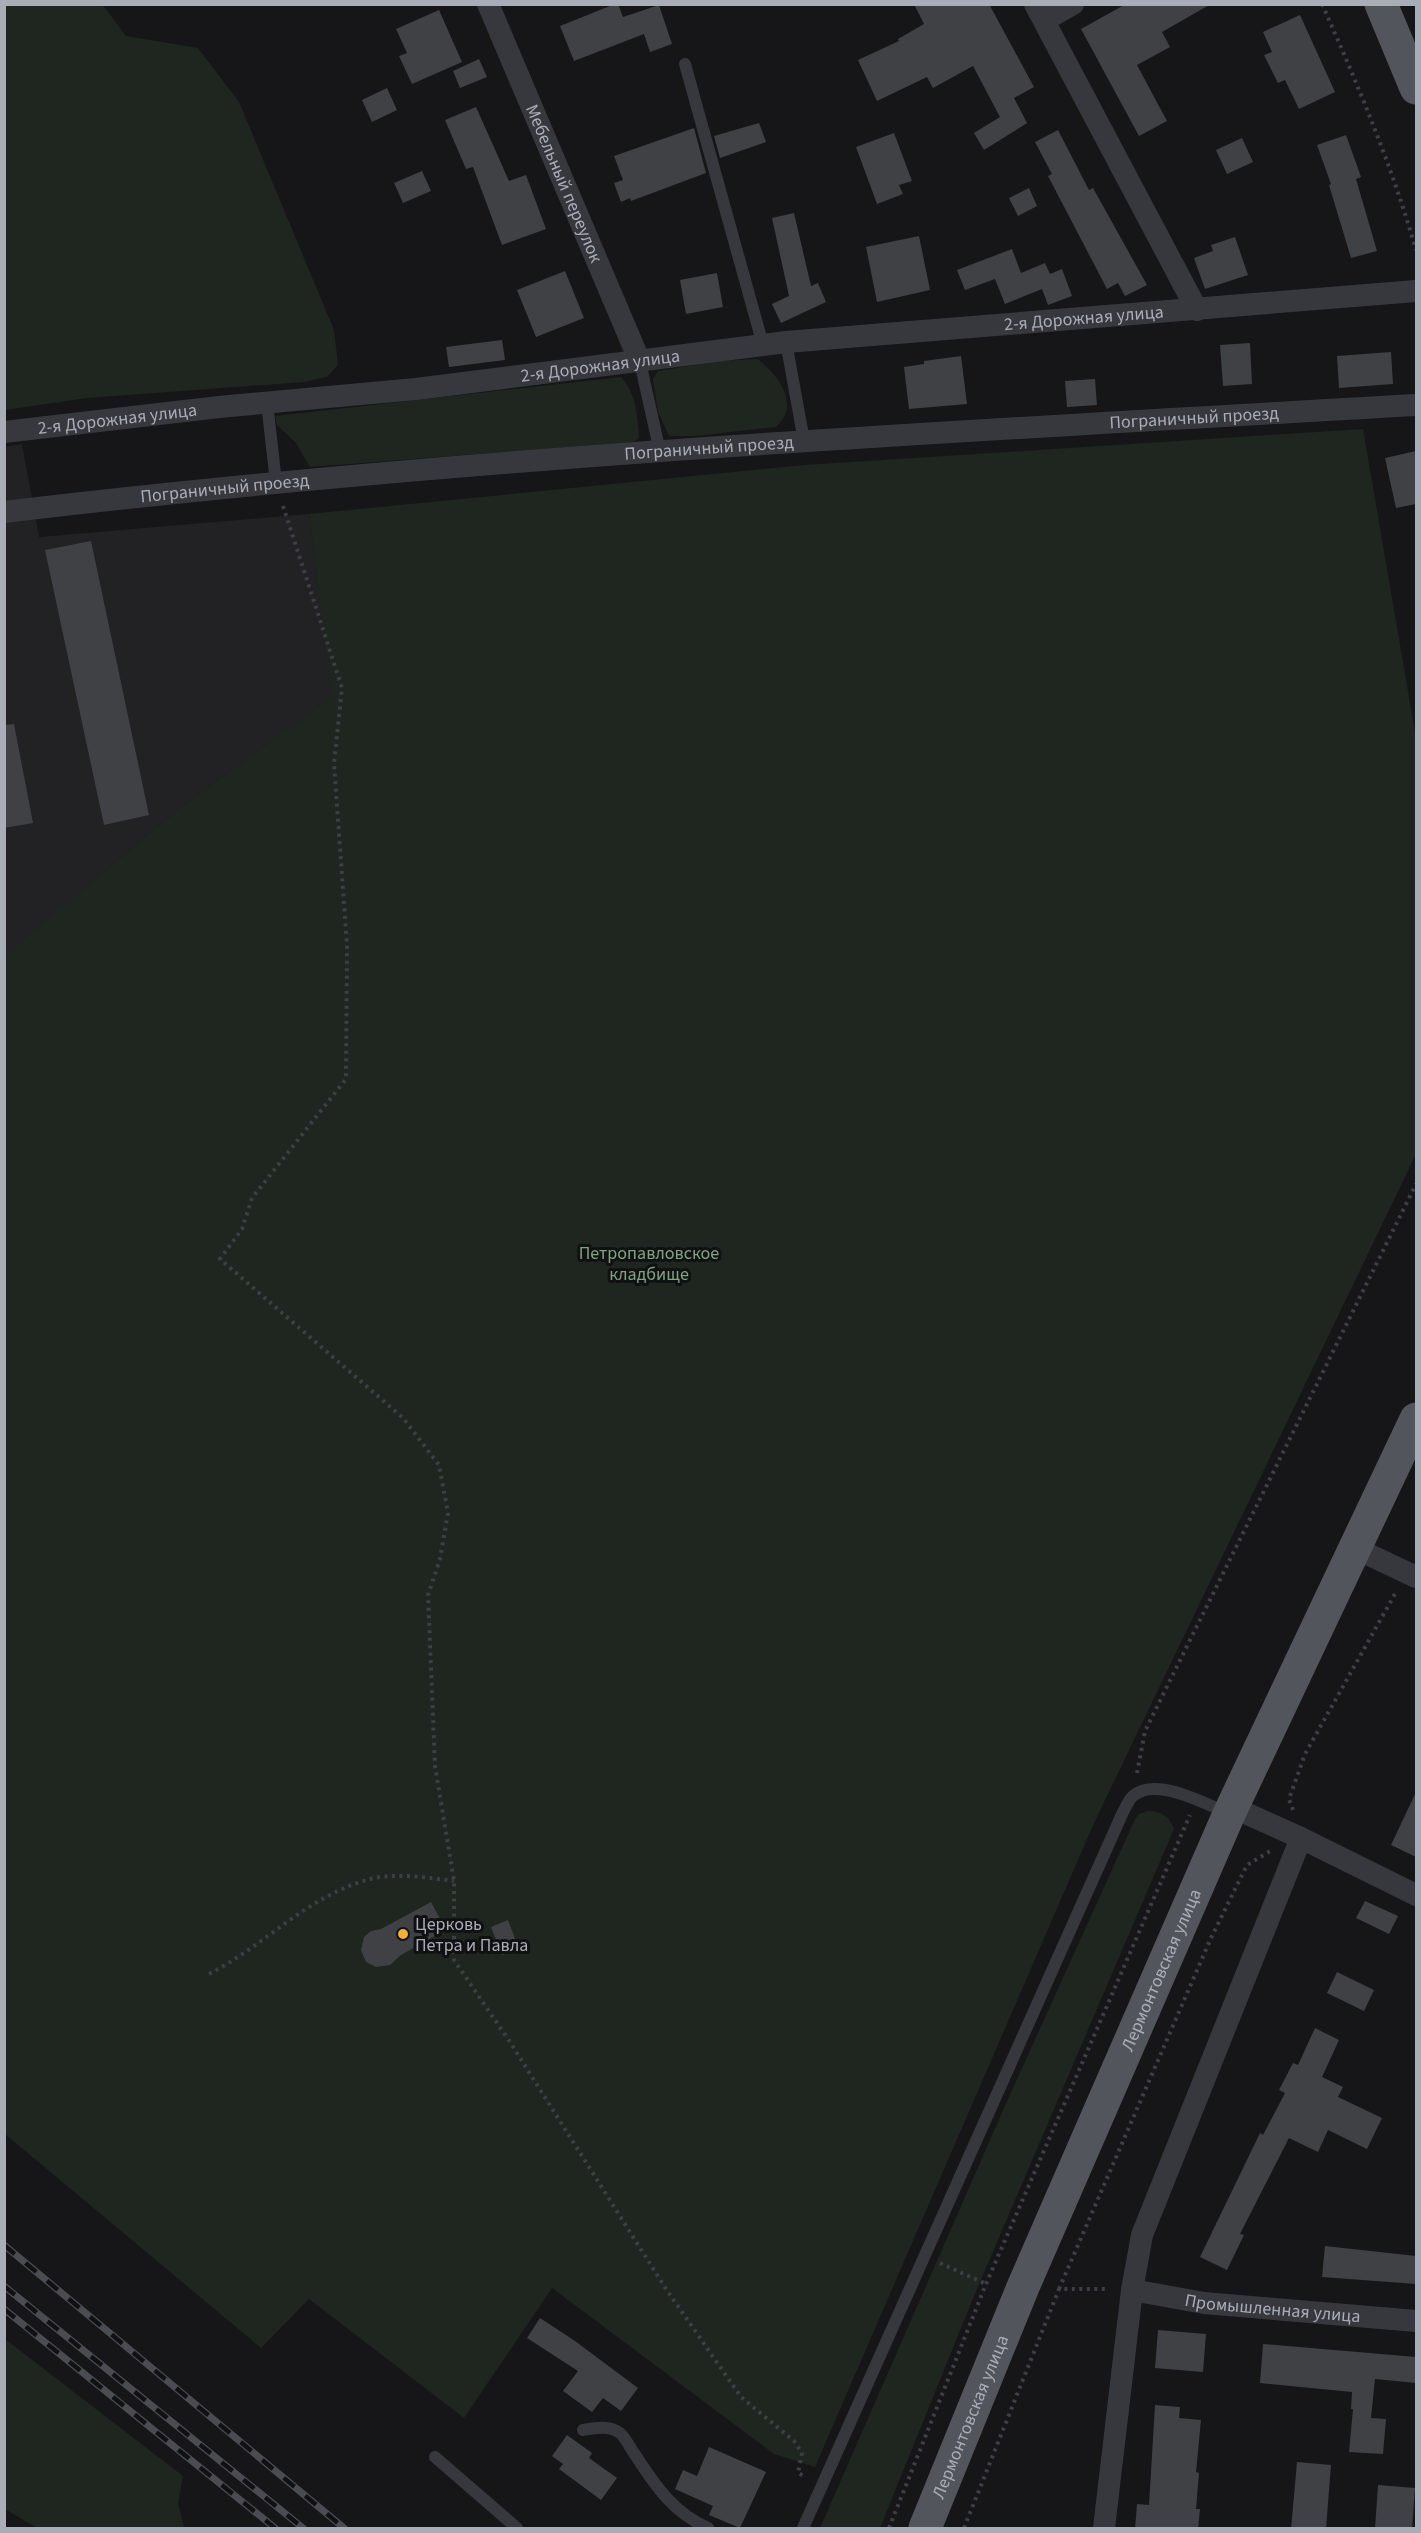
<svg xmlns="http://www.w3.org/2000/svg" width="1421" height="2533" viewBox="0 0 1421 2533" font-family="'Source Sans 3',sans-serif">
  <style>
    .built { fill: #222225 }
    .green { fill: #1e261f }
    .building { fill: #404145 }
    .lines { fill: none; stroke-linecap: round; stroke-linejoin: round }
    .path { stroke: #3d3f44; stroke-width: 4; stroke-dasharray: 3 4.5; stroke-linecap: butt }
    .service { stroke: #37383d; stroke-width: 12 }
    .minor { stroke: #37383d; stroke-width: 22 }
    .primary { stroke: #53555c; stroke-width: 33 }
    .rail-casing { stroke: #4a4c52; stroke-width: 7 }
    .rail { stroke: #111113; stroke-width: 4.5; stroke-dasharray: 14; stroke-linecap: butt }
    .poi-dot { fill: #f2b134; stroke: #111113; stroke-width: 2 }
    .labels { text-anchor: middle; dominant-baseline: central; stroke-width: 6; stroke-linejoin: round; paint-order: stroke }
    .street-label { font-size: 18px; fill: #a8adb8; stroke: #111113 }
    .park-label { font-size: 18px; fill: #7fa381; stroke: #111113 }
    .poi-label { font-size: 18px; fill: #a8adb8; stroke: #111113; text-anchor: start }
  </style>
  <rect width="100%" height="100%" fill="#161618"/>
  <path class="built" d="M 22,444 L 39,537 L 309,514 L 333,697 L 181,807 L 5,956 L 5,447 Z"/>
  <path class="green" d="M 5,4 L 103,5 L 126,36 L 198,48 L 239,102 L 334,330 L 338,365 L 327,377 L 304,382 L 87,398 L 5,410 Z
    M 758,359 C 779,376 801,405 776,427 L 695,436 L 669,436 L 658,412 L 653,379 L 658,371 L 720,361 Z
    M 621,377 C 636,393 638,417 639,438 L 634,442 L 310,467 L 296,443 L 277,425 L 275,416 Z
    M 1363,429 L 1416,738 L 1416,1154 L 1094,1823 L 815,2467 L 774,2454 L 552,2288 L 464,2418 L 309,2299 L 261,2348 L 5,2134 L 4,956 L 181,807 L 332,697 L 309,514 L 805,465 Z
    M 1147,1811 C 1162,1811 1169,1816 1174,1829 L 974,2296 L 880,2528 L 820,2528 L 1004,2108 L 1135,1819 L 1139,1814 Z
    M 5,2339 L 183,2476 L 178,2503 L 184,2527 L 187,2528 L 37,2528 L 5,2509 Z"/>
  <path class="building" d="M 615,4 L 618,4 L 623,17 L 659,5 L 672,44 L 650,52 L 644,34 L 574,61 L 560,26 Z
    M 914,4 L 989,4 L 1034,87 L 1014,98 L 1027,123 L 984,150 L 974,133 L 1000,117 L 973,66 L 933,88 L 927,77 L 877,101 L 858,60 L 899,41 L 898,39 L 924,24 Z
    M 1126,4 L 1211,4 L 1162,32 L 1170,47 L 1137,65 L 1167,121 L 1139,136 L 1081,29 Z
    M 439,10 L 462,62 L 412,84 L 399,56 L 407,53 L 396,29 Z
    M 1300,15 L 1335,92 L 1299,109 L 1285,80 L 1278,83 L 1264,55 L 1272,52 L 1263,32 Z
    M 479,59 L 487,77 L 460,88 L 453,71 Z
    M 387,88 L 397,110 L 372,122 L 362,100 Z
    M 476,107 L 509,181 L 526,175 L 546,229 L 502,245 L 473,167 L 466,169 L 445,120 Z
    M 759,123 L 766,142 L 720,158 L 714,136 Z
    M 694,128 L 706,173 L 631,201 L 630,198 L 621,202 L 614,183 L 623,180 L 614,156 Z
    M 1058,130 L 1089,190 L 1093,188 L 1147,285 L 1125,296 L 1118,283 L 1107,289 L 1048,176 L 1052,174 L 1035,142 Z
    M 894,133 L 912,181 L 899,185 L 903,194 L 877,204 L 856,147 Z
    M 1346,135 L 1361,177 L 1356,179 L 1377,251 L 1351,258 L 1329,185 L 1331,184 L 1317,145 Z
    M 1242,138 L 1253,162 L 1227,174 L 1216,150 Z
    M 422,171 L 431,191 L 403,203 L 394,183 Z
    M 1029,188 L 1037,206 L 1018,216 L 1009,198 Z
    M 794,213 L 811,286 L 818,283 L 826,302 L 781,323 L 772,304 L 789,296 L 772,218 Z
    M 919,236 L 930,290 L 877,302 L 866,247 Z
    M 1235,237 L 1248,275 L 1205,289 L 1194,258 L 1213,251 L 1211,245 Z
    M 1012,249 L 1021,273 L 1045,263 L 1050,274 L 1062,269 L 1072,296 L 1048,305 L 1042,289 L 1005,304 L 995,279 L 965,290 L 957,270 Z
    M 565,271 L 584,318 L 536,337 L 517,290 Z
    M 717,273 L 723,307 L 686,314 L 680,280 Z
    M 502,340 L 505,360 L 449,367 L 446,347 Z
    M 1250,343 L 1252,384 L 1223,386 L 1220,345 Z
    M 1391,352 L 1393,384 L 1339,388 L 1337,356 Z
    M 961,356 L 967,404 L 909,409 L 904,367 L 924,364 L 924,361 Z
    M 1095,379 L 1097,405 L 1067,407 L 1065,381 Z
    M 1416,451 L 1416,504 L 1396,508 L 1385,458 Z
    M 91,541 L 149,815 L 104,825 L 45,550 Z
    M 14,724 L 33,823 L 4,828 L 4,725 Z
    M 1416,1792 L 1416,1857 L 1391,1845 Z
    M 1365,1901 L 1398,1916 L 1389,1934 L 1356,1918 Z
    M 431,1902 L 446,1930 L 401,1955 L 390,1965 L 376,1967 L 366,1962 L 361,1950 L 364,1937 L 371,1931 L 381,1929 Z
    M 508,1920 L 519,1949 L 502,1955 L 491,1927 Z
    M 1337,1972 L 1374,1990 L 1364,2011 L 1327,1993 Z
    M 1315,2028 L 1339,2040 L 1322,2077 L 1343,2087 L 1338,2097 L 1382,2118 L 1367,2149 L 1328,2130 L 1318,2152 L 1289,2138 L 1240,2234 L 1244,2235 L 1227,2270 L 1200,2257 L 1260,2133 L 1263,2135 L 1285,2093 L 1279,2090 L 1293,2063 L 1298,2065 Z
    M 1325,2246 L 1416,2256 L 1416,2284 L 1322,2277 Z
    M 540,2318 L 575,2341 L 638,2388 L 621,2411 L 603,2398 L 592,2412 L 563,2391 L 578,2371 L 527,2338 Z
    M 1158,2330 L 1206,2334 L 1203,2372 L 1155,2368 Z
    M 1263,2344 L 1416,2357 L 1416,2383 L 1375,2379 L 1371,2418 L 1386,2419 L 1383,2454 L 1349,2452 L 1353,2409 L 1351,2409 L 1352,2392 L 1260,2383 Z
    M 1155,2405 L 1180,2407 L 1179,2418 L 1201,2420 L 1196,2472 L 1199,2473 L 1196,2509 L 1200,2509 L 1198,2529 L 1135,2529 L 1137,2504 L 1149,2505 Z
    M 567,2435 L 592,2453 L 589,2458 L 617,2478 L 601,2500 L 559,2469 L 563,2464 L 552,2456 Z
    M 709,2447 L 766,2472 L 740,2528 L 709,2515 L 713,2506 L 675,2489 L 683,2470 L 697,2476 Z
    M 1297,2462 L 1331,2465 L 1326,2529 L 1291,2529 Z
    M 1378,2485 L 1415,2488 L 1412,2529 L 1375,2529 Z"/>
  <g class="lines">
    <path class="path" d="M 1322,4 C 1358,85 1392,166 1416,250
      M 283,506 L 342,688 L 334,764 L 347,945 L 346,1079 L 252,1198 L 242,1229 L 220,1259 L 403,1418 L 439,1465 L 448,1513 L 440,1559 L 428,1595 L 435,1766 L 454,1881 L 454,1960 L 510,2042 L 666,2289 L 741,2397 L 794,2441 L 802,2453 L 798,2473 L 806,2477
      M 1137,1773 L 1145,1731 L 1416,1184
      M 1293,1810 L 1289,1799 L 1305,1754 L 1396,1592
      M 209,1974 C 266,1945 311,1892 375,1878 C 398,1873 431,1878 454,1881
      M 940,2263 L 986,2284
      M 1059,2289 L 1211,1938 L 1247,1865 L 1272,1850
      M 889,2528 L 986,2284 L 1190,1815
      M 964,2528 L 1059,2289 L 1109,2289"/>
    <path class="service" d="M 685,64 L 763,345
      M 786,342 L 804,441
      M 640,362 L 660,452
      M 267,403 L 276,482
      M 583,2430 C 595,2428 609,2425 620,2433 C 626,2438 631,2450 636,2456 C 656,2487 674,2513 708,2528
      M 435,2457 L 517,2528
      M 803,2528 L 1123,1812 C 1126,1807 1129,1799 1133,1796 C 1156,1776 1205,1804 1228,1813"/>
    <g class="minor">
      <path id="s1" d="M 488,4 L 640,362"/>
      <path d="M 1035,4 L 1197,310"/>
      <path d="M 1045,20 L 1073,4"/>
      <path id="s2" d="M 4,432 L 219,407 L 416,389 L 786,342 L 1416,291"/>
      <path id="s3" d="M 4,512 C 473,456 945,432 1416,405"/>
      <path d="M 1355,1548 L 1416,1577"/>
      <path d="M 1301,1838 L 1416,1895"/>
      <path id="s4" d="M 1132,2290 L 1204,2303 L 1416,2321"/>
      <path d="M 1104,2528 L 1132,2290 L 1142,2235 L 1301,1838 L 1232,1807"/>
    </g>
    <g class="primary">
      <path d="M 1381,4 L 1416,88"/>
      <path id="s5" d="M 925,2528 L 1023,2287 L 1229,1814 L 1416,1419"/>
    </g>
    <defs>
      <path id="rail" d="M 4,2245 L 344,2528
        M 4,2286 L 303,2528
        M 4,2309 L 275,2528"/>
    </defs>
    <use href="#rail" class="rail-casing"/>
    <use href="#rail" class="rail"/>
  </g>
  <circle class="poi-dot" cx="403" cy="1934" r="6"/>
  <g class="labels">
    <g class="street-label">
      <text stroke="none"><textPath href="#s1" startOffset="195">Мебельный переулок</textPath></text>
      <text stroke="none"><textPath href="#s2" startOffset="1086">2-я Дорожная улица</textPath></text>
      <text stroke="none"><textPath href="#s2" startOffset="600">2-я Дорожная улица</textPath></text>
      <text stroke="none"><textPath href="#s3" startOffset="1194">Пограничный проезд</textPath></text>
      <text stroke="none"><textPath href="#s2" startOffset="114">2-я Дорожная улица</textPath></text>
      <text stroke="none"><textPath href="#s3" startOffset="708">Пограничный проезд</textPath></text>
      <text stroke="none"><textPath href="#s3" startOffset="222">Пограничный проезд</textPath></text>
      <text stroke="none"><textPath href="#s5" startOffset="606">Лермонтовская улица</textPath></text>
      <text stroke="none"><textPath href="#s4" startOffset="142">Промышленная улица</textPath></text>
      <text stroke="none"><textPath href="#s5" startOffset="120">Лермонтовская улица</textPath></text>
    </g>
    <g class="park-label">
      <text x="649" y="1253">Петропавловское<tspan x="649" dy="21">кладбище</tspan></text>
    </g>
    <g class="poi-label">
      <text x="415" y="1924">Церковь<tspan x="415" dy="21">Петра и Павла</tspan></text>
    </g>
  </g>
  <rect width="1421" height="2533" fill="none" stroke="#a8adb8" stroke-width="12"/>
</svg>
